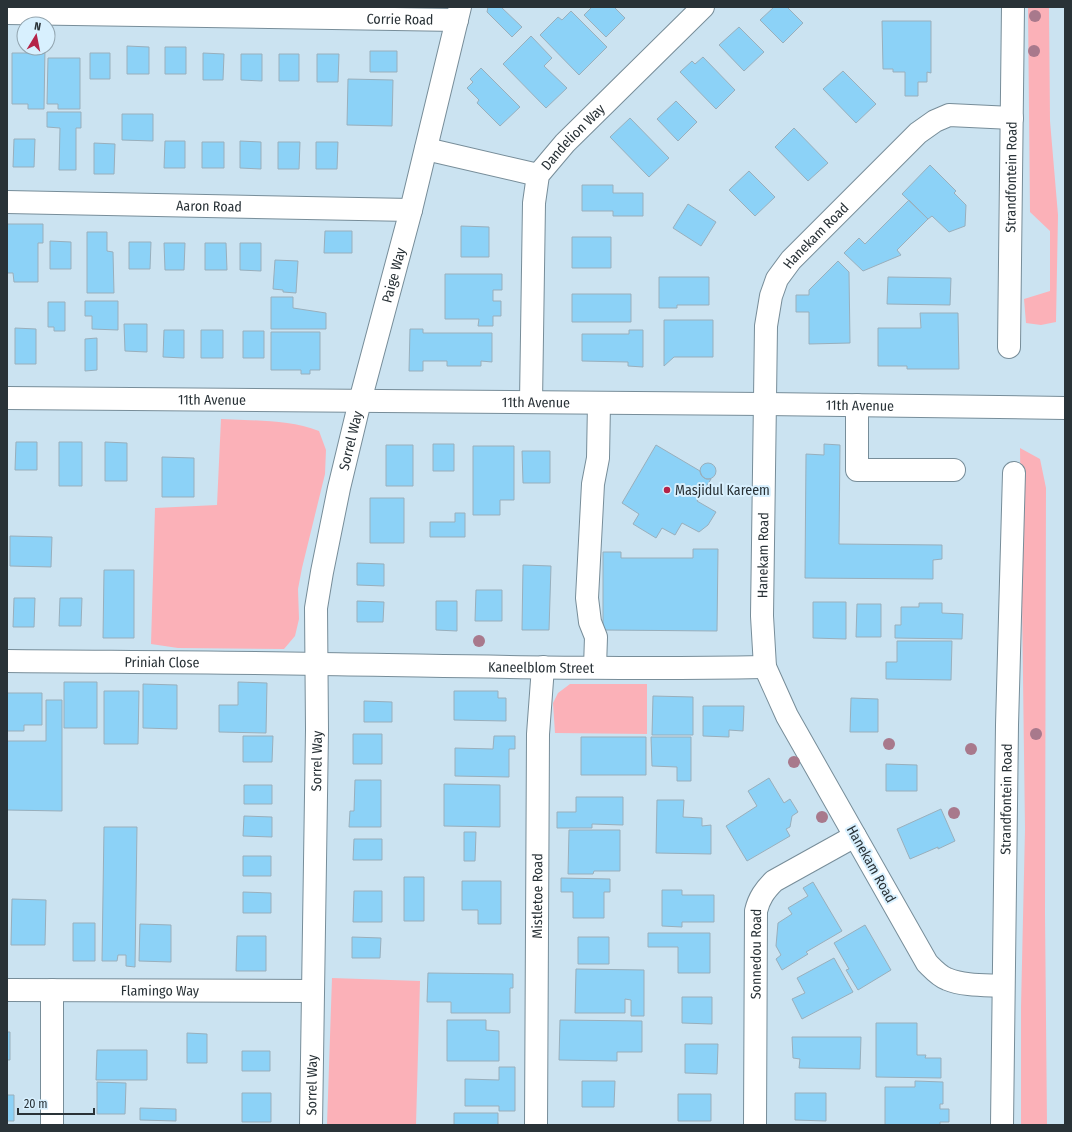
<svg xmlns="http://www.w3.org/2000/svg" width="1072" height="1132" viewBox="0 0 1072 1132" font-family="'Fira Sans Condensed',sans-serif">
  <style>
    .green { fill: #fbb1b8 }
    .building { fill: #8cd2f7; stroke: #99afbc }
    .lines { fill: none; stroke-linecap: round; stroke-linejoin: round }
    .minor-casing { stroke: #778d99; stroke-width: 24 }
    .minor { stroke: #fff; stroke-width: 22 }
    .tree { fill: #a8798c }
    .poi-dot { fill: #b42348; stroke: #d8f0fe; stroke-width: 1.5 }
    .labels { text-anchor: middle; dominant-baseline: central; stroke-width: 4; stroke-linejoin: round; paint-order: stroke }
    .street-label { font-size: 14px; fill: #293237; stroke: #d8f0fe }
    .poi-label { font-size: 14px; fill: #293237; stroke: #d8f0fe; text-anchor: start }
  </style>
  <rect width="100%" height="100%" fill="#cbe3f1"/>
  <path class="green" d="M 1028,7 L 1049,7 L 1050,121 L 1058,215 L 1056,322 L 1041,325 L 1026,323 L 1024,299 L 1050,291 L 1050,231 L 1030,212 Z
    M 221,419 C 255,421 288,419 319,431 L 326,450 L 325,474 L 302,568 L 298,589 L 299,619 L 295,636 L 284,649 L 178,648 L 151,644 L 155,508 L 217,505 Z
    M 1020,448 L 1040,459 L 1046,488 L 1045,914 L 1047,1125 L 1021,1125 L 1021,1007 L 1025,829 Z
    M 570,684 L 647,684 L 647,734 L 555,733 L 553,703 L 558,693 Z
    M 332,978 L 420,981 L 416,1125 L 327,1125 Z"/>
  <path class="building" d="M 488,7 L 501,7 L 522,27 L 512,37 L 487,12 Z
    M 592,7 L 614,7 L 625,18 L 606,37 L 584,15 Z
    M 774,7 L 787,7 L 803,23 L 783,43 L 760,20 Z
    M 571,11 L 607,47 L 579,75 L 540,35 L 558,17 L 562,20 Z
    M 882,21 L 931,21 L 931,73 L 927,72 L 927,82 L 918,82 L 918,96 L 905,96 L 905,72 L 893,72 L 893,69 L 883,69 Z
    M 739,27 L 764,52 L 744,71 L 719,45 Z
    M 531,36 L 552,58 L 544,66 L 567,88 L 546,108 L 503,64 Z
    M 127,46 L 149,47 L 149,74 L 127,74 Z
    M 165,47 L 186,47 L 186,74 L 165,74 Z
    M 36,48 L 45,48 L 44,109 L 28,109 L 28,104 L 12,104 L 12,53 L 36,53 Z
    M 370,51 L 397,51 L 397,72 L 370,72 Z
    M 90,53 L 110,53 L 110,79 L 90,79 Z
    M 203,53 L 224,54 L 223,80 L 203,80 Z
    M 241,54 L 262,54 L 262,81 L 241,80 Z
    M 279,54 L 299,54 L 299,81 L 279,81 Z
    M 317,54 L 339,54 L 338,82 L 317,82 Z
    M 703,57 L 735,90 L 716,109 L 680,72 L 692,61 L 695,64 Z
    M 48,58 L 80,58 L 80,109 L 58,109 L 58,104 L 47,104 Z
    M 481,68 L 520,107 L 500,126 L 477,103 L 479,100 L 467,88 L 473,82 L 470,79 Z
    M 843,71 L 876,104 L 856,123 L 823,89 Z
    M 348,79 L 393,80 L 392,126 L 347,125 Z
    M 676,101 L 697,122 L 678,141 L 657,119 Z
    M 47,112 L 81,112 L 81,128 L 76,128 L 76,170 L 59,170 L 60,128 L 47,127 Z
    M 122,114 L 153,114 L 153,141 L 122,140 Z
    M 630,118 L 669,158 L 649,177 L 610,137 Z
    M 794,128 L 828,163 L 808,181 L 775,147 Z
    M 14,139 L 35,139 L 34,167 L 13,167 Z
    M 165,141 L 185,141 L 185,168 L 164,168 Z
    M 240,141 L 261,142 L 261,169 L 240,168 Z
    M 202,142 L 224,142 L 224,168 L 202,168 Z
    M 278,142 L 300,142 L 299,169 L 278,169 Z
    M 316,142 L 338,142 L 337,169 L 316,169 Z
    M 94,143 L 115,144 L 114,174 L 94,174 Z
    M 930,165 L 956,191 L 954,193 L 966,205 L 965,226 L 949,232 L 932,216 L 928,219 L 902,194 Z
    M 749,171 L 775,197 L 755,216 L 729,190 Z
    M 582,185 L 613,185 L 613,193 L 643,193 L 643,216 L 613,216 L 613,211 L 582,211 Z
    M 909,200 L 928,219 L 897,250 L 901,255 L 863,271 L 844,253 L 859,238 L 865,244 Z
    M 688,204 L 716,222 L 701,246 L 673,228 Z
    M 7,224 L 43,224 L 43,243 L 38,243 L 38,282 L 14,282 L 13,273 L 7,273 Z
    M 461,226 L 489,227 L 489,257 L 461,257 Z
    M 325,231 L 352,231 L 352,253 L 324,253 Z
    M 87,232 L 107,232 L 107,251 L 113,252 L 114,293 L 87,293 Z
    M 572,237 L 611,237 L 611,268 L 572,268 Z
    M 50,241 L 71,242 L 71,269 L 50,269 Z
    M 129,242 L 151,242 L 150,269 L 129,269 Z
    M 164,243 L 185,243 L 184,270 L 165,270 Z
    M 205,243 L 226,243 L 227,270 L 205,270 Z
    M 240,243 L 261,243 L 261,271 L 240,270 Z
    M 275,260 L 298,261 L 296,293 L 283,292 L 283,290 L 273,289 Z
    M 838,261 L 849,272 L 850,343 L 809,344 L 809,312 L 796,312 L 796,295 L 809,295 L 809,290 Z
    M 445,274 L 502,274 L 502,290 L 493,290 L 493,301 L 501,301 L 501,316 L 493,316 L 493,326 L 478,326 L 479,319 L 445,319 Z
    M 659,277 L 709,277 L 709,305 L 677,305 L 677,308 L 659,308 Z
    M 888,277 L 951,278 L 950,305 L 887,304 Z
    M 572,294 L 631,294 L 631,322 L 572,322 Z
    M 271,297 L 293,297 L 293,308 L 326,313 L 326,329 L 271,329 Z
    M 85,301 L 118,301 L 118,330 L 92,329 L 92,316 L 85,316 Z
    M 48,302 L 65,302 L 65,331 L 54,331 L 54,327 L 48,327 Z
    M 920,313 L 958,313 L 959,369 L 907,369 L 907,366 L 878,366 L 878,328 L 921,328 Z
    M 664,320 L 713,320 L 713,357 L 674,357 L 664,366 Z
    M 124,324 L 147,324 L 147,352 L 125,351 Z
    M 15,328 L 36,329 L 36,364 L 15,364 Z
    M 410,329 L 423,329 L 423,333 L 492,333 L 492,362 L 481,361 L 481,366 L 447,366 L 447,361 L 423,361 L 423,371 L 409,371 Z
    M 164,330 L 184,330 L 184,358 L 163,357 Z
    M 201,330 L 223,330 L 223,358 L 201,358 Z
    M 629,330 L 643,330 L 643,367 L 628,366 L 628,362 L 582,361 L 582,334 L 629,334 Z
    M 243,331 L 264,331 L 264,358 L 243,358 Z
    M 271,332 L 320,332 L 320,370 L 310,370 L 310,374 L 301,374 L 301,370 L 271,370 Z
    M 97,338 L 97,370 L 85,371 L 85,339 Z
    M 16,442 L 37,442 L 37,470 L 15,470 Z
    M 59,442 L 82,442 L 82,486 L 59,486 Z
    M 105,442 L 127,443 L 127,481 L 105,481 Z
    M 433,444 L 454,444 L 454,471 L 433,471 Z
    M 824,444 L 840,445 L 839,544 L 942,545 L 942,559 L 933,560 L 933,579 L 805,578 L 806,454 L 824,455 Z
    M 386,445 L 413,445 L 413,486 L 386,486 Z
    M 656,445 L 700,471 L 702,476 L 706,479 L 711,479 L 697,501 L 716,512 L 708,525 L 699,532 L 682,523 L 675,535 L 662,528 L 656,538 L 633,524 L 639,514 L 622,503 Z
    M 473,446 L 514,446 L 514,500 L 500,500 L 500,515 L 473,515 Z
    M 522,451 L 550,451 L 550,483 L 523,483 Z
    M 162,457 L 194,458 L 194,497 L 162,497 Z
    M700 471a8 8 0 1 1 16 0a8 8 0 1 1-16 0Z
    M 370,498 L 404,498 L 404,543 L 370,543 Z
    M 455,513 L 465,513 L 465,537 L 430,537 L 430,522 L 455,522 Z
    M 10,536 L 52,537 L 51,567 L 10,566 Z
    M 693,549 L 718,549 L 717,631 L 603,630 L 603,552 L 621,552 L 621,558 L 693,558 Z
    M 357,563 L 384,564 L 384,586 L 357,585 Z
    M 523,565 L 551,566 L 549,630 L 522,630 Z
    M 104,570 L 134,570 L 134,638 L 103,638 Z
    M 476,590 L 502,590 L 502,621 L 475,621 Z
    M 14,598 L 35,598 L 34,627 L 13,627 Z
    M 60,598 L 82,598 L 81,626 L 59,626 Z
    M 357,601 L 384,602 L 383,622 L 357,622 Z
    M 436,601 L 457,601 L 457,631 L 436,630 Z
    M 813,602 L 846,602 L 846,639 L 813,638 Z
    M 919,603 L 942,603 L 942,613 L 963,614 L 962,639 L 895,638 L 895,625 L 901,625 L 901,607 L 919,607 Z
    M 857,604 L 881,604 L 881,637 L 856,637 Z
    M 897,641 L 952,641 L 951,680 L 886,679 L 886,662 L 897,662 Z
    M 64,682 L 97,682 L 97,728 L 64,728 Z
    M 238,682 L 267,683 L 266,733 L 219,732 L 219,705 L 238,705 Z
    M 143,684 L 177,685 L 177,729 L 143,728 Z
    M 104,691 L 139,691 L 138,744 L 104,744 Z
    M 454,691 L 498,691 L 498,698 L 506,698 L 506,721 L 454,720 Z
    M 7,693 L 42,693 L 42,725 L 24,725 L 24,731 L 7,731 Z
    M 653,696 L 693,697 L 693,735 L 652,735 Z
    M 851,698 L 878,699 L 878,732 L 850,732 Z
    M 46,700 L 62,700 L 62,811 L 7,810 L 7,741 L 46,741 Z
    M 364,701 L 392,702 L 392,722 L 364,722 Z
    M 703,706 L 744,706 L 743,731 L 729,730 L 729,737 L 703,736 Z
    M 353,734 L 382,734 L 382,764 L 353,764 Z
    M 243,736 L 273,736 L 272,762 L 243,762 Z
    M 494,736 L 515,736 L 515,749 L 509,749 L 509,777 L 455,776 L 455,748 L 493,749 Z
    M 581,737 L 646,737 L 646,775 L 581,775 Z
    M 651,737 L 691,737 L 691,781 L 677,781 L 677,767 L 652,766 Z
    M 886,764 L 917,765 L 917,791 L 886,791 Z
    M 769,778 L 784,803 L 790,799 L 798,812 L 792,816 L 790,827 L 786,829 L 790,836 L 747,861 L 726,826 L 757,806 L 748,791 Z
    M 355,780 L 381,780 L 381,827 L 349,827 L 350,811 L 354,811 Z
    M 444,784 L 500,785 L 500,827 L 444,826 Z
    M 244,785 L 272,785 L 272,804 L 244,804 Z
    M 576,797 L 623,797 L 623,825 L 592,824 L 592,828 L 557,828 L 557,812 L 576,812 Z
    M 657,800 L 684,800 L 683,817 L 702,818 L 702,826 L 711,825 L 711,854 L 656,853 Z
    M 941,809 L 955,841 L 938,849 L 938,847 L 910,859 L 897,829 Z
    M 244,816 L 272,817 L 272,837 L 243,836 Z
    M 104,827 L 137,827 L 135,967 L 126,966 L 126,955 L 118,955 L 117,961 L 102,961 Z
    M 569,830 L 620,830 L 620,871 L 594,871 L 593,874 L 568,874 Z
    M 464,832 L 476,832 L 475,861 L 464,861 Z
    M 354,839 L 382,839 L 382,860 L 353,860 Z
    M 243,856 L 271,856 L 271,876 L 243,876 Z
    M 404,877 L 424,877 L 424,921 L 404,921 Z
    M 561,878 L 610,879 L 610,892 L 604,892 L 604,918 L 573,918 L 573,892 L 561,892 Z
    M 462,881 L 501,881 L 501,924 L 478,924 L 478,910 L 462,910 Z
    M 813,882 L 842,931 L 806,952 L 808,954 L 782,970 L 776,959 L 781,955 L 776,946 L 778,923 L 792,914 L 788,908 L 808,896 L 803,888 Z
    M 662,890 L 682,890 L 682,895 L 714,895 L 714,922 L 682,922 L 682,927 L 662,926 Z
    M 354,891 L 382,891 L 382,922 L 353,922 Z
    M 243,892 L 271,893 L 271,913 L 243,913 Z
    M 12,899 L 46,900 L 45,945 L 11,945 Z
    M 73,923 L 95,923 L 95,961 L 73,961 Z
    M 140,924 L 171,925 L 171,962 L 139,961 Z
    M 865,925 L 891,970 L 858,990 L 846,970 L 849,969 L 834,943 Z
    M 648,933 L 710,933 L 710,973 L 678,973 L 678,947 L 648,947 Z
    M 237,936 L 266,936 L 266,971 L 236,971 Z
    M 352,937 L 381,938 L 380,958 L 352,958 Z
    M 578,937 L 609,937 L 609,964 L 578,964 Z
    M 834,958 L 853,992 L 802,1019 L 792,999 L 805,993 L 797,978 Z
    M 576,969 L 644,970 L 644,1016 L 631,1016 L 631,1000 L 625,999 L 625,1013 L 575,1013 Z
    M 428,973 L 513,974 L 513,988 L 510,988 L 510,1013 L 451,1013 L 451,1002 L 427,1002 Z
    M 682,997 L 712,997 L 712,1024 L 682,1023 Z
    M 447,1020 L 486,1020 L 486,1030 L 499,1031 L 499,1061 L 447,1061 Z
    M 560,1020 L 642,1021 L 642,1052 L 617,1052 L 617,1061 L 559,1060 Z
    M 876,1023 L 917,1023 L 917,1055 L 926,1055 L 925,1058 L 941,1058 L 941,1078 L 876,1077 Z
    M 7,1032 L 10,1032 L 10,1060 L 7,1060 Z
    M 187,1033 L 207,1034 L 207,1063 L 187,1063 Z
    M 792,1037 L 861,1037 L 860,1069 L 799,1068 L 800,1059 L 793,1058 Z
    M 685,1044 L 718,1044 L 717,1074 L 685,1073 Z
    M 97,1050 L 147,1050 L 147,1080 L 96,1080 Z
    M 242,1051 L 270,1051 L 270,1071 L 242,1071 Z
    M 499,1067 L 515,1067 L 515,1111 L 499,1111 L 499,1106 L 465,1106 L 465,1079 L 499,1080 Z
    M 582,1081 L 615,1081 L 614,1107 L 582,1107 Z
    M 915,1081 L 943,1082 L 943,1104 L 940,1104 L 940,1109 L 949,1109 L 949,1122 L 940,1122 L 940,1125 L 885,1125 L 885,1087 L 915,1087 Z
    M 97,1082 L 126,1083 L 125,1114 L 97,1114 Z
    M 242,1093 L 271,1093 L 271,1122 L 242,1122 Z
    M 795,1093 L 826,1093 L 826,1121 L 795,1120 Z
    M 678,1094 L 711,1094 L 711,1121 L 678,1121 Z
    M 7,1095 L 14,1095 L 14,1121 L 7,1121 Z
    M 140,1108 L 176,1109 L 176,1121 L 140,1120 Z
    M 454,1113 L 498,1113 L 498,1125 L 454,1125 Z"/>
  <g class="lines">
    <defs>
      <g id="minor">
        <path id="s1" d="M 7,13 L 457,20"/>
        <path d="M 426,149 L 538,175"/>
        <path id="s2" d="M 7,202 L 411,210"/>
        <path id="s3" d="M 1009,347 L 1013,7"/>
        <path id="s4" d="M 7,398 L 765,404 L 1065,408"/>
        <path id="s5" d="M 531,402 L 534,203 L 538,175 L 565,143 L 703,7"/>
        <path d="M 857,405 L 857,470 L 954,470"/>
        <path id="s6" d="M 7,661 C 111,662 215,662 319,664 C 468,666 616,670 765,667"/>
        <path d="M 595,667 L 596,637 L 590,622 L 587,598 L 593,484 L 598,458 L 599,403"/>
        <path id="s7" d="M 1003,986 C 985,985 964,986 947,979 C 939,976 933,969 927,963 L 787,716 L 765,667 L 762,616 L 766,326 L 771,296 L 777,279 L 791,260 L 918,133 L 935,121 L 949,115 L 1012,118"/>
        <path id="s8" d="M 7,990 L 313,991"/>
        <path d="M 52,1125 L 52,990"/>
        <path id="s9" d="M 311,1125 L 317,730 L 316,608 L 322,572 L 339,488 L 360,401 L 411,210 L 460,7"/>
        <path id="s10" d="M 536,1125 L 538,734 L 543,667"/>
        <path id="s11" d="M 755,1125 L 756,911 C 759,898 765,890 774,881 L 855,836"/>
        <path id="s12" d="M 1002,1125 L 1007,725 L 1014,473"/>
      </g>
    </defs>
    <use href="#minor" class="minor-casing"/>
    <use href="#minor" class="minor"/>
  </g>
  <g class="tree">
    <circle cx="1035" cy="16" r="6"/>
    <circle cx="1034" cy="51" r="6"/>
    <circle cx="479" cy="641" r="6"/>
    <circle cx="1036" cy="734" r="6"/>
    <circle cx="889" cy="744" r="6"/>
    <circle cx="971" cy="749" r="6"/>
    <circle cx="794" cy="762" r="6"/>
    <circle cx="954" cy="813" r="6"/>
    <circle cx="822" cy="817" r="6"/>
  </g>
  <circle class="poi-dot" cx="667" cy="490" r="4"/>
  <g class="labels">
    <g class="street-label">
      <text stroke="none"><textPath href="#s1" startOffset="393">Corrie Road</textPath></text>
      <text stroke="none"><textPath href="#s5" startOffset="279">Dandelion Way</textPath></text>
      <text stroke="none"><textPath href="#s3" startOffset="170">Strandfontein Road</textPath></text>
      <text stroke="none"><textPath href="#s2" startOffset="202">Aaron Road</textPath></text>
      <text stroke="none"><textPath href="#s7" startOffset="868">Hanekam Road</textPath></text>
      <text stroke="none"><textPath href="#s9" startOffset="859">Paige Way</textPath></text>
      <text stroke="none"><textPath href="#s4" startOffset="205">11th Avenue</textPath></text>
      <text stroke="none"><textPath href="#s4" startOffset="529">11th Avenue</textPath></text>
      <text stroke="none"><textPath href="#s4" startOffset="853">11th Avenue</textPath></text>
      <text stroke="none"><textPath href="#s9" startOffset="688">Sorrel Way</textPath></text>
      <text stroke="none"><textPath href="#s7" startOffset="532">Hanekam Road</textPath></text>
      <text stroke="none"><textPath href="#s6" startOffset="155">Priniah Close</textPath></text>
      <text stroke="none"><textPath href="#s6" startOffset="534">Kaneelblom Street</textPath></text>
      <text stroke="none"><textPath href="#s9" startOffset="364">Sorrel Way</textPath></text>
      <text stroke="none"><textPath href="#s12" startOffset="326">Strandfontein Road</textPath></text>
      <text transform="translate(871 864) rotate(61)">Hanekam Road</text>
      <text stroke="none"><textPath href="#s10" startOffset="229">Mistletoe Road</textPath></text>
      <text stroke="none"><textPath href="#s11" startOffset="171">Sonnedou Road</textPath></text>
      <text stroke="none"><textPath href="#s8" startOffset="153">Flamingo Way</textPath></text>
      <text stroke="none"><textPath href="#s9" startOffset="40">Sorrel Way</textPath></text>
    </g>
    <g class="poi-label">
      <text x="675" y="490">Masjidul Kareem</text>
    </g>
  </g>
  <rect width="1072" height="1132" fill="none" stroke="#293237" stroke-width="16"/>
  <g transform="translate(36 36) rotate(10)"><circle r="19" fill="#d8f0fe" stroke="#92a4ae"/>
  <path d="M0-3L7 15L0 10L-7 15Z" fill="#b42348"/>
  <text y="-6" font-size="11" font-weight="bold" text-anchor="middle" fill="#293237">N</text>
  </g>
  <path d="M18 1108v6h76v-6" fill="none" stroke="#293237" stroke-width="2"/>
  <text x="24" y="1108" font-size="12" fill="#293237" stroke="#d8f0fe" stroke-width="3" paint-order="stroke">20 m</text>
</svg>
